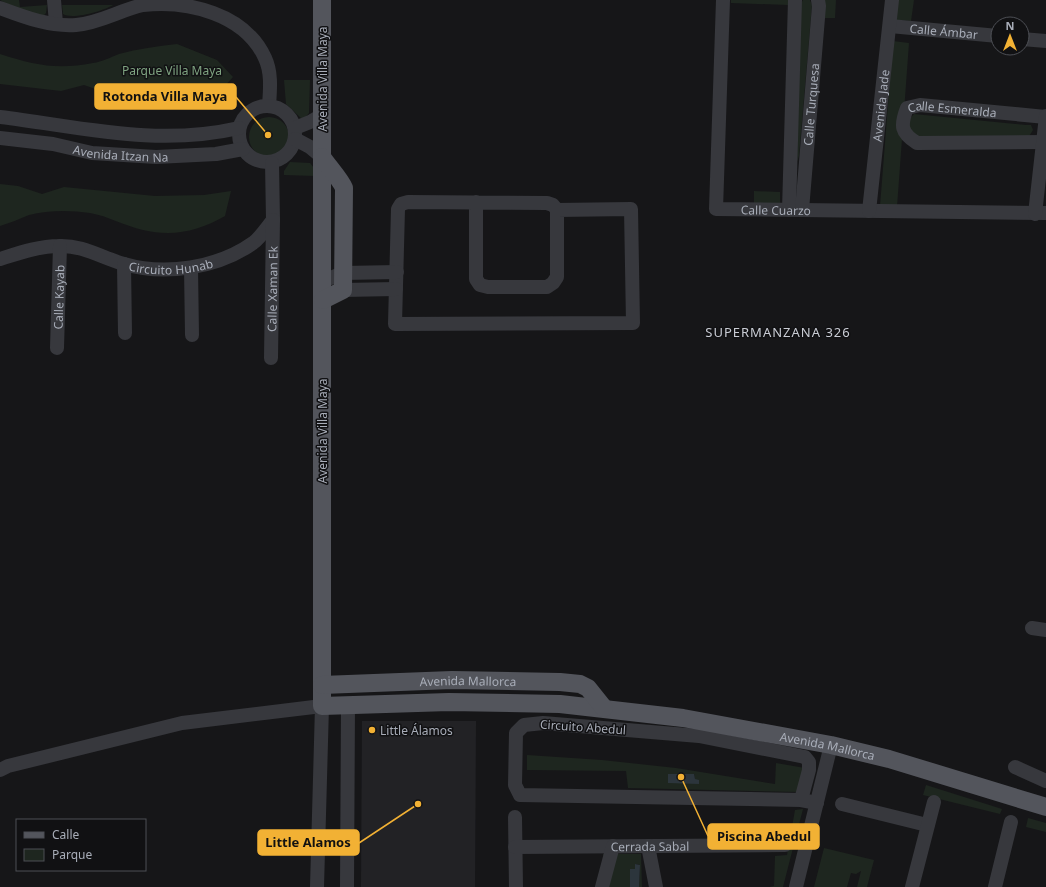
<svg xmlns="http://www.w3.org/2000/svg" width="1046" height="887" viewBox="0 0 1046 887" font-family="'Noto Sans',sans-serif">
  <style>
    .built { fill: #222225 }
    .green { fill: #1e261f; fill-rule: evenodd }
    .water { fill: #2c353c }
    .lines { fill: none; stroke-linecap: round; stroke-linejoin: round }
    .minor { stroke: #37383d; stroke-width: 14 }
    .major { stroke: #53555c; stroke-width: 18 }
    .poi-dot { fill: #f2b134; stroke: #111113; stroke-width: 1.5 }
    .labels { text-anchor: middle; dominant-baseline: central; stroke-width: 3; stroke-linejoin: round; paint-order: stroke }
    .street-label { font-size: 12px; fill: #a8adb8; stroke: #111113 }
    .park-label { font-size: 12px; fill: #7fa381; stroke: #111113 }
    .poi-label { font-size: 12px; fill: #a8adb8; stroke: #111113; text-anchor: start }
    .neighbourhood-label { font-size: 13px; letter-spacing: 1px; fill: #c9ccd4; stroke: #111113 }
    .leader { fill: none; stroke: #f2b134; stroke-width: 1.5 }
    .callout-dot { fill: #f2b134; stroke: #111113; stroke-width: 1.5 }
    .callout { fill: #f2b134; stroke: #f2b134; stroke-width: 1.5 }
    .callout-label { font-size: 13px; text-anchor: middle; font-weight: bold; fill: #111 }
  </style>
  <rect width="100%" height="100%" fill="#161618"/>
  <path class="built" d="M 362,721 L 476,721 L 475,887 L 361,887 Z"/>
  <path class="green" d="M 0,0 L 19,0 L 20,7 L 47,5 L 46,13 L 42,18 L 25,13 Z
    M 731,0 L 790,0 L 788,5 L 731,3 Z
    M 803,0 L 810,0 L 812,5 L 799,156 L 797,162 L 800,5 Z
    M 816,0 L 836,0 L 835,18 L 820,18 Z
    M 896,0 L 914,0 L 911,21 L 895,20 Z
    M 62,5 L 113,5 C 103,11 73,20 63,14 Z
    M 893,41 L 909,43 L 897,207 L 880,206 Z
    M 177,44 L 217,60 L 233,77 L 224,87 L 220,99 L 201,94 L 140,97 L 107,93 L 84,85 L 61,91 L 0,84 L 0,54 C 34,65 57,70 93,63 C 102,62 111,57 119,54 C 138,49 157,46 177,44 Z
    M 284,80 L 310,80 L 309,113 L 303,120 L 286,104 Z
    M 914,114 L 1026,125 L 1031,125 L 1033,130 L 1028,138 L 923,139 L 909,131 L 908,121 Z
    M249 137a20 20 0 1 1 40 0a20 20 0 1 1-40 0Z
    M 290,162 L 310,163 L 314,168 L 315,176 L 284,175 L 284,171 Z
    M 0,184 L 18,186 L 42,194 L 64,187 L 155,196 L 204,195 L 231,191 L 225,216 C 199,231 173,237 143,230 C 125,226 108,216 90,213 C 71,210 47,210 29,215 C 19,219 10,223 0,226 Z
    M 754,191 L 780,192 L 780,206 L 754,205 Z
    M 527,755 L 602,760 L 676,768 L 775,784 L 776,763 L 805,768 L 798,792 L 628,788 L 626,771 L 527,770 ZM 668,774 L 694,774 L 695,780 L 668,783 Z
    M 926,785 L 1002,809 L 1000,814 L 923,795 Z
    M 803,809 L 783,887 L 769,887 L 774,886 L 775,856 L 787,855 L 795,810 Z
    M 1028,818 L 1046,823 L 1046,832 L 1026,827 Z
    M 824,848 L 874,860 L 867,887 L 857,887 L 861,871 L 856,874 L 851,873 L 847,887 L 814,887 Z
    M 603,854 L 641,854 L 642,887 L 639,887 L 640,865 L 636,864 L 635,869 L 630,869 L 630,887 L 604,887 Z"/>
  <path class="water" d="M 668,774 L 694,774 L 695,779 L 699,780 L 699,784 L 668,783 Z
    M 635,864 L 640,865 L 639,887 L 630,887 L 630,869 L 635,869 Z"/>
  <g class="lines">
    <g class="minor">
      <path d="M 54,0 L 56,23"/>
      <path id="s1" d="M 723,0 L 716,209 L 1046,213"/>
      <path d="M 0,8 C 24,17 50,27 76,25 C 100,23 120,10 143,5 C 188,0 245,14 265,58 C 272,73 270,90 269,106"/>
      <path id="s2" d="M 890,26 L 998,36"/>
      <path d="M 1022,39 L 1046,41"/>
      <circle cx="267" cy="134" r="28"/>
      <path d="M 0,117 C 82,127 156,147 239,128"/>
      <path d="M 295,128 L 310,122 L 322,115"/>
      <path id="s3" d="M 0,138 L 53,144 L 92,153 L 156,157 L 216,154 L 243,149"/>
      <path d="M 295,139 L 310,147 L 322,157"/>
      <path id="s4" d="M 1043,142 L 917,143 C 901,133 900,126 907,108 L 920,105 L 1046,117"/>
      <path d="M 476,202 L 476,279 L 480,285 L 488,287 L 547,287 L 553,283 L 557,277 L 557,210 L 553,205 L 547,203 L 408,202 L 401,204 L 398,209 L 395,324 L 633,323 L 631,209 L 557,210"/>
      <path d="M 789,210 L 795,0"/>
      <path id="s5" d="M 802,210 L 819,6 L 818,0"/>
      <path id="s6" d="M 869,211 L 892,0"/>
      <path d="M 1035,214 L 1046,116"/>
      <path id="s7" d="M 0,259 C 19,253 39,246 59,246 C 83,245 102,258 124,264 C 165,276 218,268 253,243 C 261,237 267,227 273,220 L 272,163"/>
      <path d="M 124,264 L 125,333"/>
      <path d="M 191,268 L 192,335"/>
      <path d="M 323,281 L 343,273 L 397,272"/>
      <path d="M 343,290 L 396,289"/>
      <path id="s8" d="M 57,348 L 60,246"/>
      <path id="s9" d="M 271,358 L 273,220"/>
      <path d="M 1032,628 L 1046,630"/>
      <path d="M 1015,767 L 1046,781"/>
      <path d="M 0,770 L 8,766 L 182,723 L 322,706 L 317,887"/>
      <path d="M 801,800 L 809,770 L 809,762 L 805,757 L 699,736 L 543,723 L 524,725 L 516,733 L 515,785 L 520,795 L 801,800 L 817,803"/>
      <path d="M 842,804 L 927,825"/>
      <path d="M 515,817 L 516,887"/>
      <path d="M 648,846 L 656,887"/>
      <path id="s10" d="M 515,847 L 785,845"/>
      <path d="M 347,887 L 348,705"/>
      <path d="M 602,887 L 613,846"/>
      <path d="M 796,887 L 831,745"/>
      <path d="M 912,887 L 934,802"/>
      <path d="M 995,887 L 1011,822"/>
    </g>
    <g class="major">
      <path id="s11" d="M 322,0 L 322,706 L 449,702 L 560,704 L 683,718 L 831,745 L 889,759 L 1046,807"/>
      <path d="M 322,157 C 328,166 341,180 344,188 L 343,290 L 323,300"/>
      <path id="s12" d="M 322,685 L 452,680 L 560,682 L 580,684 L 588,688 L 604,708"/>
    </g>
  </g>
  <circle class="poi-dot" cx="372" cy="730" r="4"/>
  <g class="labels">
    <g class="street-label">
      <text stroke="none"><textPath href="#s2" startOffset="54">Calle Ámbar</textPath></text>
      <text transform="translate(322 79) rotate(-90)">Avenida Villa Maya</text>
      <text stroke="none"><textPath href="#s5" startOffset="106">Calle Turquesa</textPath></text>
      <text stroke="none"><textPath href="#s6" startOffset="106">Avenida Jade</textPath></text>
      <text stroke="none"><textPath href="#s4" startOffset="213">Calle Esmeralda</textPath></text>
      <text stroke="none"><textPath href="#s3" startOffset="122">Avenida Itzan Na</textPath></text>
      <text stroke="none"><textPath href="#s1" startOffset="269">Calle Cuarzo</textPath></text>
      <text stroke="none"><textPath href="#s7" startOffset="176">Circuito Hunab</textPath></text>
      <text stroke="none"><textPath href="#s9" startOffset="69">Calle Xaman Ek</textPath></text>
      <text stroke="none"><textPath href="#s8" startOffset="51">Calle Kayab</textPath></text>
      <text transform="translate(322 431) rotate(-90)">Avenida Villa Maya</text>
      <text stroke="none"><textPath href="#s12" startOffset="146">Avenida Mallorca</textPath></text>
      <text transform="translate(583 727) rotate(4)">Circuito Abedul</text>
      <text stroke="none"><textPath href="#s11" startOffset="1215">Avenida Mallorca</textPath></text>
      <text stroke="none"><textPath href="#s10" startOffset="135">Cerrada Sabal</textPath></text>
    </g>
    <g class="park-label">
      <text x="172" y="70">Parque Villa Maya</text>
    </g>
    <g class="poi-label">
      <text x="380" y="730">Little Álamos</text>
    </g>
    <g class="neighbourhood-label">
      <text x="778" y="332">SUPERMANZANA 326</text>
    </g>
  </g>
  <path class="leader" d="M268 135L236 97M681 777L708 836M418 804L359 843"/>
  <g class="callout-dot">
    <circle cx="268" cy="135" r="4"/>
    <circle cx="681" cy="777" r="4"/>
    <circle cx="418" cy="804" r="4"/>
  </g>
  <g class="callout">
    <rect x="95" y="84" width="141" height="25" rx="4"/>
    <rect x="708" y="824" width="111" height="25" rx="4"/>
    <rect x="258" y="830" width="101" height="25" rx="4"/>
  </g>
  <g class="callout-label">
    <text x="165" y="101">Rotonda Villa Maya</text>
    <text x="764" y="841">Piscina Abedul</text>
    <text x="308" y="847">Little Alamos</text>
  </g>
  <rect x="16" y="819" width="130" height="52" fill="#111113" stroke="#4d4f55"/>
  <rect x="24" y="832" width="20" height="6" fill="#53555c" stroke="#4d4f55"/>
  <text x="52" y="839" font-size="12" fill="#a8adb8">Calle</text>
  <rect x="24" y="849" width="20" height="12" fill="#1e261f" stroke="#4d4f55"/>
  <text x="52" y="859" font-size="12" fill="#a8adb8">Parque</text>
  <g transform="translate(1010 36)"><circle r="19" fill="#111113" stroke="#4d4f55"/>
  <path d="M0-3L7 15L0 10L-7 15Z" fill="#f2b134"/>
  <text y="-6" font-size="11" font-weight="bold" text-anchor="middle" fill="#a8adb8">N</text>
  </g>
</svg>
